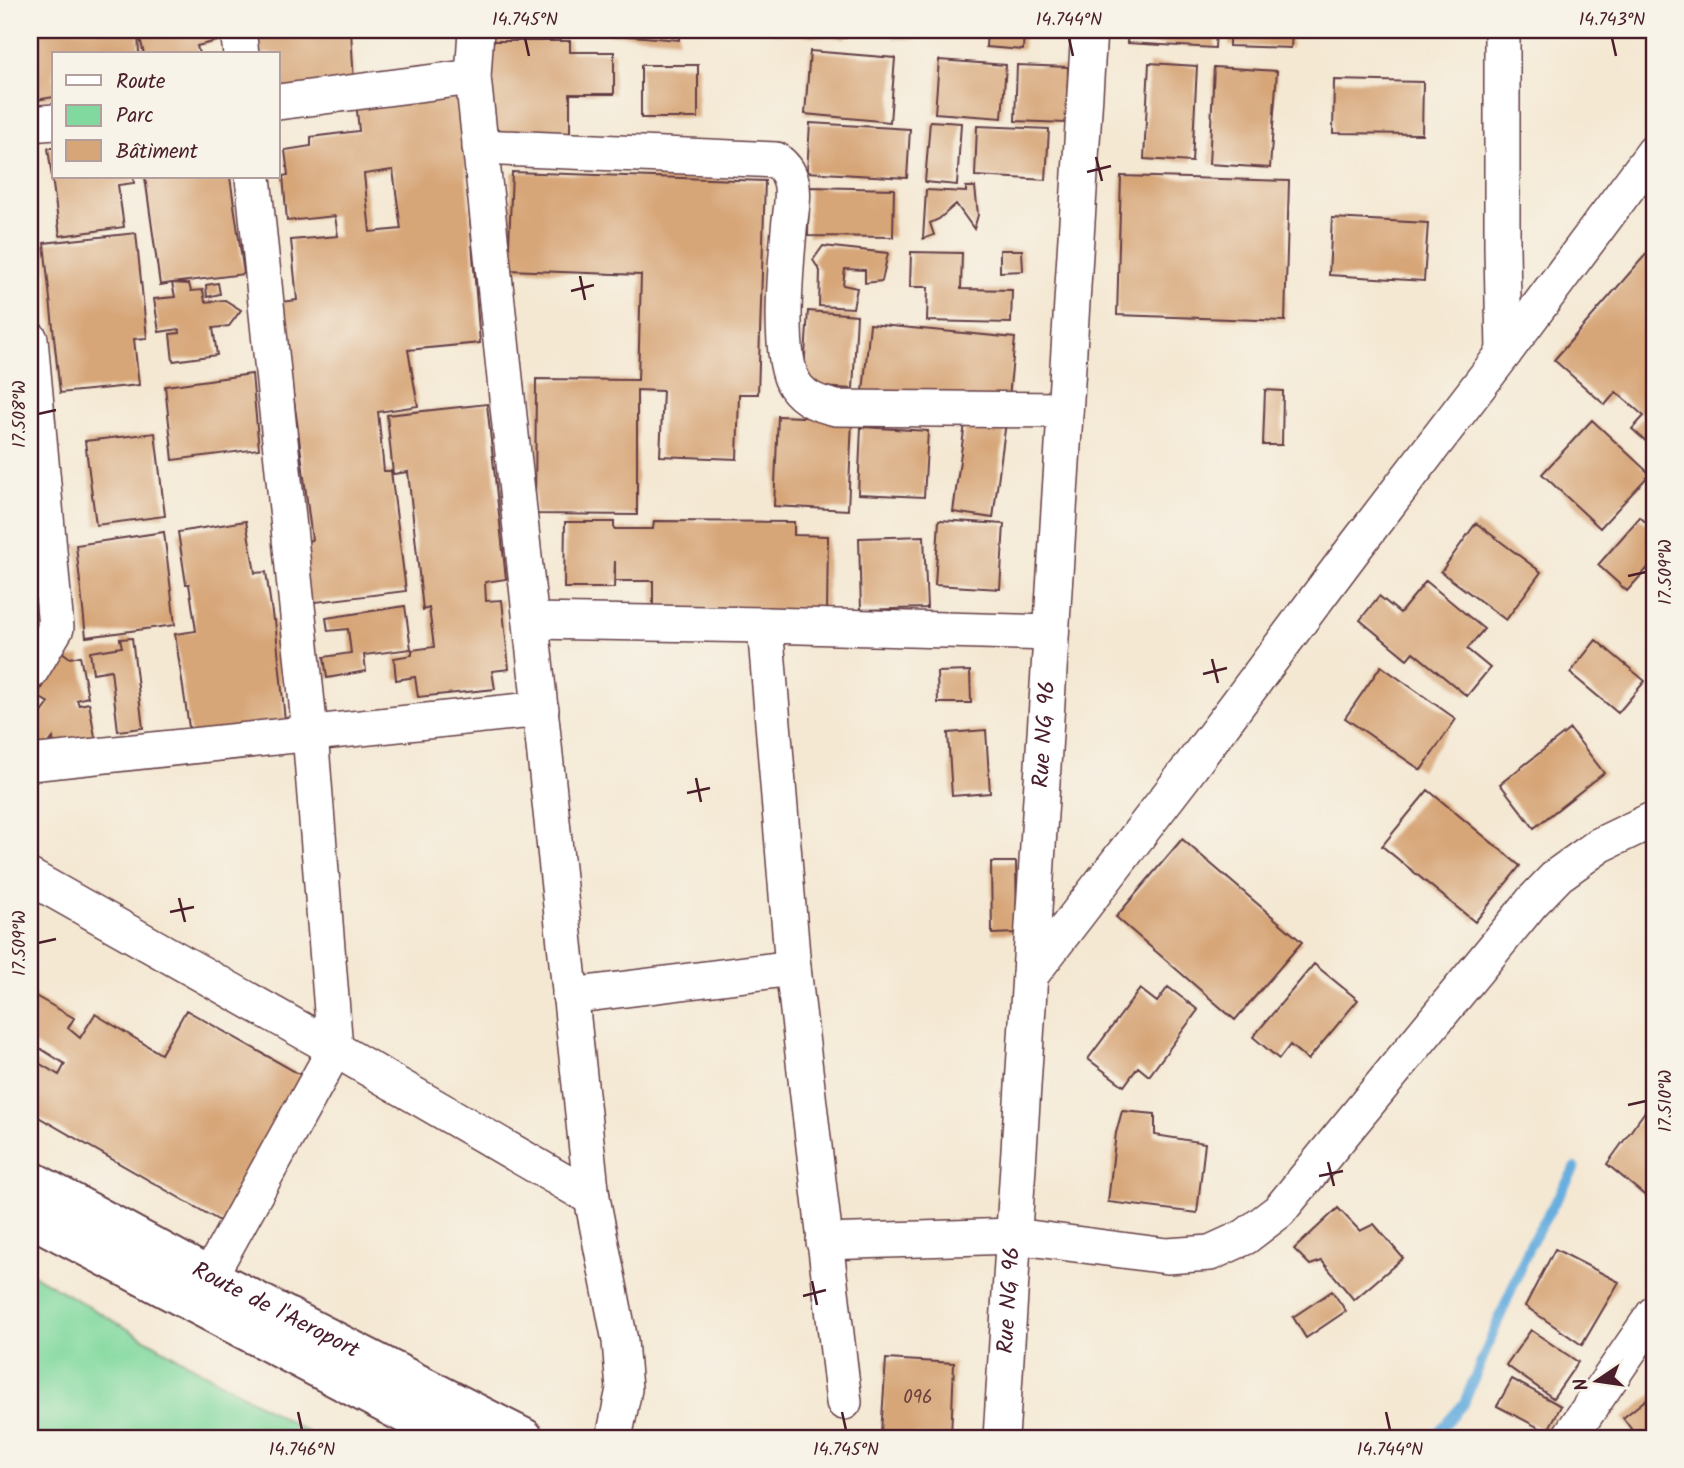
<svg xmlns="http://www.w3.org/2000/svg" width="1684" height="1468" viewBox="0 0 1684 1468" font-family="Kalam,sans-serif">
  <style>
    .green { fill: #81d99f; stroke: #667c65; stroke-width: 2 }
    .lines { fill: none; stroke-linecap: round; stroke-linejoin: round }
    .stream { stroke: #68aede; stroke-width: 10 }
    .building { fill: #d7a678; fill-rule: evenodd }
    .minor-casing { stroke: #643d44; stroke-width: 38 }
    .highway-casing { stroke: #643d44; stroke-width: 42 }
    .minor { stroke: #fff; stroke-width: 35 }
    .highway { stroke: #fff; stroke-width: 38 }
    .ticks { fill: none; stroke: #4a1f2b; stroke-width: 2.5 }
    .labels { text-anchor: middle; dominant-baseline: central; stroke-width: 5; stroke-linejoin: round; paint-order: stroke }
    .number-label { font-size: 19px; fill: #6d413e }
    .street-label { font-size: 23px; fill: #4a1f2b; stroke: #f7f3e8 }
    .neatline { fill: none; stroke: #4a1f2b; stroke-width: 2.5 }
    .ticks-label { font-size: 18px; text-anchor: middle; fill: #4a1f2b }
  </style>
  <rect width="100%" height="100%" fill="#f7f3e8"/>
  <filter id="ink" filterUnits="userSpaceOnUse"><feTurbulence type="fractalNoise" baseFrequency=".0143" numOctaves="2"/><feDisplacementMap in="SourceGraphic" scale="14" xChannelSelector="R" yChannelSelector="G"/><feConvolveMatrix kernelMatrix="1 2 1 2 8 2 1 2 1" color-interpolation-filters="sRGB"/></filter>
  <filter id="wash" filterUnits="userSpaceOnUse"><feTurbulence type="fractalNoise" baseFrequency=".00686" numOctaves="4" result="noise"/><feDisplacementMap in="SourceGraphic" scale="28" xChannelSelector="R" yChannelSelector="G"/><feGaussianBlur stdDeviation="1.57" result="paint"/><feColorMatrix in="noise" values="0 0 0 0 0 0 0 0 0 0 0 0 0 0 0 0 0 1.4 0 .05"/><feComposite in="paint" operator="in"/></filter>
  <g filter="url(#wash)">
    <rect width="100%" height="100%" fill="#f4e8d3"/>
    <path class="green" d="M 30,1273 L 318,1438 L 30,1438 Z"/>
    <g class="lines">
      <path class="stream" d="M 1433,1438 L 1464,1403 L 1530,1245 L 1575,1168"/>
    </g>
    <g id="blocks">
      <path class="building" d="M 30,30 L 217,30 L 217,41 L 197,46 L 199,54 L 144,54 L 138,30 L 139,54 L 54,54 L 54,97 L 30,101 Z
        M 252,30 L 351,30 L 354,85 L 278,92 L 278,54 L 254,54 Z
        M 596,30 L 679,30 L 679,40 L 596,33 Z
        M 771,30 L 847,30 L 846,38 L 771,33 Z
        M 894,30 L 951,30 L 951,39 L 894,39 Z
        M 987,30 L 1024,30 L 1023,50 L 986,47 Z
        M 1128,30 L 1216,30 L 1215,48 L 1127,43 Z
        M 1229,30 L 1292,30 L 1291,48 L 1229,46 Z
        M 488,41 L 570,41 L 570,52 L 614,52 L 614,94 L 570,94 L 570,142 L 488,142 Z
        M 810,51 L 895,58 L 890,122 L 805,114 Z
        M 939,60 L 1006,65 L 1002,118 L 935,113 Z
        M 1149,63 L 1197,66 L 1192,162 L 1144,159 Z
        M 641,65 L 698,65 L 698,118 L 641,118 Z
        M 1017,65 L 1068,67 L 1067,123 L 1015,121 Z
        M 1214,67 L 1277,71 L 1270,168 L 1209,164 Z
        M 1334,80 L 1423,82 L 1422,134 L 1333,133 Z
        M 460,93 L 480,343 L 408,350 L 418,406 L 378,412 L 384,471 L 391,471 L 406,591 L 308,603 L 301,542 L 312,540 L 297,422 L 280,302 L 297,300 L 291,240 L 338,236 L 335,216 L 287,221 L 283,176 L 288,175 L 285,150 L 311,146 L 311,137 L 359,131 L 356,101 ZM 393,170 L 401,229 L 370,232 L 364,174 Z
        M 930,121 L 961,123 L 957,185 L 925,182 Z
        M 810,123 L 910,129 L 907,178 L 807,172 Z
        M 977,126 L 1049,129 L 1046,180 L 975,176 Z
        M 48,148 L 54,148 L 54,177 L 133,177 L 134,183 L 118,185 L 124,227 L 60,236 Z
        M 512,172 L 765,181 L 758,394 L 739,394 L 737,459 L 660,456 L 663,391 L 637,390 L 637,515 L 535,514 L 536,379 L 638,380 L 641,275 L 508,270 Z
        M 1121,176 L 1289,181 L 1285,321 L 1117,315 Z
        M 145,177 L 230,177 L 244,274 L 172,283 L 189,284 L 191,291 L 203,290 L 205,302 L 225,300 L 241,310 L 229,326 L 213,328 L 217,355 L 173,361 L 170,334 L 180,333 L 179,329 L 159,332 L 154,299 L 175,297 L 172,283 L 160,285 Z
        M 809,187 L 894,189 L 893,237 L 808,236 Z
        M 966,187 L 975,187 L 978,215 L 974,229 L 956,204 L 939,219 L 930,223 L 934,235 L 923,239 L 926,190 L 966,192 Z
        M 1332,218 L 1428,223 L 1424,281 L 1329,275 Z
        M 136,233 L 147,338 L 134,339 L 139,385 L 60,393 L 44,243 Z
        M 1654,245 L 1654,448 L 1632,429 L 1644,416 L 1616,392 L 1605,405 L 1554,360 Z
        M 823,246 L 888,253 L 882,281 L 865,283 L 865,270 L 845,269 L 843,285 L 857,288 L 853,308 L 819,306 L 820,271 L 813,260 Z
        M 1000,250 L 1022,250 L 1023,271 L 1000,272 Z
        M 911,252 L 962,253 L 961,289 L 1012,290 L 1011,323 L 927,321 L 928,287 L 910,287 Z
        M 218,283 L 220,294 L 207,297 L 206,285 Z
        M 808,311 L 857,315 L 853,389 L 803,386 Z
        M 870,324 L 1015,338 L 1008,407 L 863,392 Z
        M 252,374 L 259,449 L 173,460 L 165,386 Z
        M 1265,390 L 1283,391 L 1282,445 L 1263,445 Z
        M 487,404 L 506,579 L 485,582 L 486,601 L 502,600 L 509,669 L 492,671 L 495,689 L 418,697 L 415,677 L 396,680 L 394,658 L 412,655 L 412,650 L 434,647 L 429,608 L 423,610 L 408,472 L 393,474 L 387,415 Z
        M 778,416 L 852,419 L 848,510 L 774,506 Z
        M 966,416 L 1006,422 L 993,518 L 953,512 Z
        M 1592,420 L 1650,474 L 1600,528 L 1542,474 Z
        M 861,427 L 928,431 L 924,497 L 858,494 Z
        M 155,433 L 165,516 L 96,525 L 85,441 Z
        M 30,513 L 49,593 L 30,595 Z
        M 1640,517 L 1654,530 L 1654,561 L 1627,591 L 1598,565 Z
        M 939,520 L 1004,524 L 1000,589 L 935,585 Z
        M 246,521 L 255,573 L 266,572 L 273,620 L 275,620 L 285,721 L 190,734 L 175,634 L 196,631 L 189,584 L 186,584 L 178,532 Z
        M 654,521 L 794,522 L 794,535 L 828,536 L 827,616 L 653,610 L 653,581 L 615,581 L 615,561 L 614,588 L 564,588 L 565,522 L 614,522 L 614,529 L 653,529 Z
        M 1476,523 L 1541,572 L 1506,620 L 1441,572 Z
        M 164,532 L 175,625 L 86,637 L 76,545 Z
        M 924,536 L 927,608 L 861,610 L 859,538 Z
        M 1426,581 L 1484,629 L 1467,649 L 1490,668 L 1467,696 L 1413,652 L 1407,659 L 1360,620 L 1379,596 L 1400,613 Z
        M 405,606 L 411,649 L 364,655 L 366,671 L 327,678 L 324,657 L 351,653 L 348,629 L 328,631 L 326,618 Z
        M 132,638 L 143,728 L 118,731 L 111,670 L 93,673 L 90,652 L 122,647 L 120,639 Z
        M 1596,640 L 1645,681 L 1618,713 L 1570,673 Z
        M 61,651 L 70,658 L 80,656 L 88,697 L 77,700 L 79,705 L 89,703 L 97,748 L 54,747 L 53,738 L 45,748 L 30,736 L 30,729 L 49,703 L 37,696 Z
        M 1381,666 L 1456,719 L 1421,770 L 1345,718 Z
        M 970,671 L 971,703 L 938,703 L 937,672 Z
        M 1570,729 L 1604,773 L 1534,828 L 1500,784 Z
        M 986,730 L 990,793 L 952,796 L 948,733 Z
        M 1428,790 L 1520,866 L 1475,922 L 1382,846 Z
        M 1182,839 L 1302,942 L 1235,1020 L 1116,917 Z
        M 991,862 L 1016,862 L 1017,933 L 992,934 Z
        M 1314,964 L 1358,1000 L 1308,1060 L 1290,1045 L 1279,1059 L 1253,1037 Z
        M 1168,987 L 1198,1010 L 1149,1076 L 1138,1067 L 1124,1086 L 1088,1059 L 1140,989 L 1157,1002 Z
        M 30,993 L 74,1018 L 68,1028 L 80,1038 L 95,1014 L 161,1054 L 186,1010 L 306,1078 L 225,1224 L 35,1115 L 37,1113 L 30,1110 L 30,1058 L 59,1075 L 65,1064 L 30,1042 Z
        M 1654,1099 L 1654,1203 L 1607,1164 Z
        M 1122,1111 L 1155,1114 L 1155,1135 L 1205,1143 L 1197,1213 L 1108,1202 L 1116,1133 Z
        M 1338,1208 L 1360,1231 L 1374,1224 L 1403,1258 L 1354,1300 L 1322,1261 L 1310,1265 L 1294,1249 Z
        M 1555,1249 L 1619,1282 L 1582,1345 L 1525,1306 Z
        M 1332,1291 L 1346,1311 L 1306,1338 L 1293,1317 Z
        M 1531,1330 L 1578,1362 L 1553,1398 L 1506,1365 Z
        M 886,1359 L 954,1363 L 951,1437 L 881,1433 Z
        M 1512,1379 L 1561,1406 L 1547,1432 L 1497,1406 Z
        M 1654,1393 L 1654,1438 L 1638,1438 L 1623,1418 Z"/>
    </g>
  </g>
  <g filter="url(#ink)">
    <use href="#blocks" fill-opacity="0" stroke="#643d44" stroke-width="2"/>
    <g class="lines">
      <defs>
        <g id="minor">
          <path d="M 238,30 L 241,54"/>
          <path d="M 476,30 L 473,77 L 592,1198 L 620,1341 L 624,1389 L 614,1438"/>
          <path d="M 1502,30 L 1502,248 L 1504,353"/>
          <path d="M 278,102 L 473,77"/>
          <path d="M 30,124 L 54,122"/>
          <path d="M 480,147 L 776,160 C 784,166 788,171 791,181 C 795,196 790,214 789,230 C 786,263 777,358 795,385 C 805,400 820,404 836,408 L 1065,410"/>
          <path d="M 30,339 L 56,628 L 30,672"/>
          <path d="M 532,621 L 765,625 L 1051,633"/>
          <path d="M 765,625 L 793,968 L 844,1402"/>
          <path d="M 30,763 L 541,709"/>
          <path d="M 30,877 L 335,1049 L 592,1198"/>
          <path d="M 1030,976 L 1183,777 L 1359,542 L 1504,353 L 1654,152"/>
          <path d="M 570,996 L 793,968"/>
          <path d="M 824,1242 L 1014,1236 L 1167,1256 L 1210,1253 L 1245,1237 L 1279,1211 L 1532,902 L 1558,875 L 1600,845 L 1654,819"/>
          <path d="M 209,1277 L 335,1049 L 310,733 L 253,177"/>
          <path id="s1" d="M 1001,1438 L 1089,30"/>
          <path d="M 1569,1438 L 1654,1314"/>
        </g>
        <g id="highway">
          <path id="s2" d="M 30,1180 L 209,1277 L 524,1438"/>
          <path d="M 30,1217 L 451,1438"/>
        </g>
      </defs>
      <use href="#minor" class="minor-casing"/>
      <use href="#highway" class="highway-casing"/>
      <use href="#minor" class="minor"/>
      <use href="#highway" class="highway"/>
    </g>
  </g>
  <path class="ticks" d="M 525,38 L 529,56M 1069,38 L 1073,56M 1612,38 L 1616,56M 1096,157 L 1102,181M 1087,172 L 1111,166M 580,276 L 585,300M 571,291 L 594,285M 38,414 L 56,410M 1628,576 L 1646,572M 1212,659 L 1218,683M 1203,674 L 1227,668M 696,778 L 701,802M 687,793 L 710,788M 179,898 L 185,922M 170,912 L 194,907M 38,943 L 56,939M 1628,1105 L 1646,1101M 1328,1162 L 1334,1186M 1319,1176 L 1343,1171M 812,1281 L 817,1305M 803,1296 L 826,1290M 298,1412 L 302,1430M 842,1412 L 846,1430M 1386,1412 L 1390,1430"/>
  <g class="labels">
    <g class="number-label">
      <text x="918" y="1398">096</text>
    </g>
    <g class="street-label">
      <text stroke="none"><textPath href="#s1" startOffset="705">Rue NG 96</textPath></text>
      <text stroke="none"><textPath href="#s1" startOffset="138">Rue NG 96</textPath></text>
      <text stroke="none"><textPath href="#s2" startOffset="278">Route de l'Aeroport</textPath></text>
    </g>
  </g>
  <rect width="1684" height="1468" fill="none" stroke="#f7f3e8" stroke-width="77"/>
  <rect x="52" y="52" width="228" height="126" fill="#f7f3e8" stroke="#b29e9c" stroke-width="2"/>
  <rect x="66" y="75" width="35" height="10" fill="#ffffff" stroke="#b29e9c" stroke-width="2"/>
  <text x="116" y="88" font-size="21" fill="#4a1f2b">Route</text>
  <rect x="66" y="105" width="35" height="21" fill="#81d99f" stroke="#b29e9c" stroke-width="2"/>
  <text x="116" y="122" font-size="21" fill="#4a1f2b">Parc</text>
  <rect x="66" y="140" width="35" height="21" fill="#d7a678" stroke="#b29e9c" stroke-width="2"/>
  <text x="116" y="158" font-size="21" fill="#4a1f2b">Bâtiment</text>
  <g transform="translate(1597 1381) rotate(257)" stroke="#f7f3e8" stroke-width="5" paint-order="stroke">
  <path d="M0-5L12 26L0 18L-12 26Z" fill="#4a1f2b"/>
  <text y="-10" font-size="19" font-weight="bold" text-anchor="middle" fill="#4a1f2b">N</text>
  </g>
  <rect x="38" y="38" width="1608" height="1392" class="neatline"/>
  <g class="ticks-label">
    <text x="525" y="25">14.745°N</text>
    <text x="1069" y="25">14.744°N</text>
    <text x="1612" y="25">14.743°N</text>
    <text transform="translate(19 414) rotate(-90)" y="6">17.508°W</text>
    <text transform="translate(1665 572) rotate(-90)" y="6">17.509°W</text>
    <text transform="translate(19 943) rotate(-90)" y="6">17.509°W</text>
    <text transform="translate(1665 1101) rotate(-90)" y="6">17.510°W</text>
    <text x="302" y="1455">14.746°N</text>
    <text x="846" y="1455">14.745°N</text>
    <text x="1390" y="1455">14.744°N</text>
  </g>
</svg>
